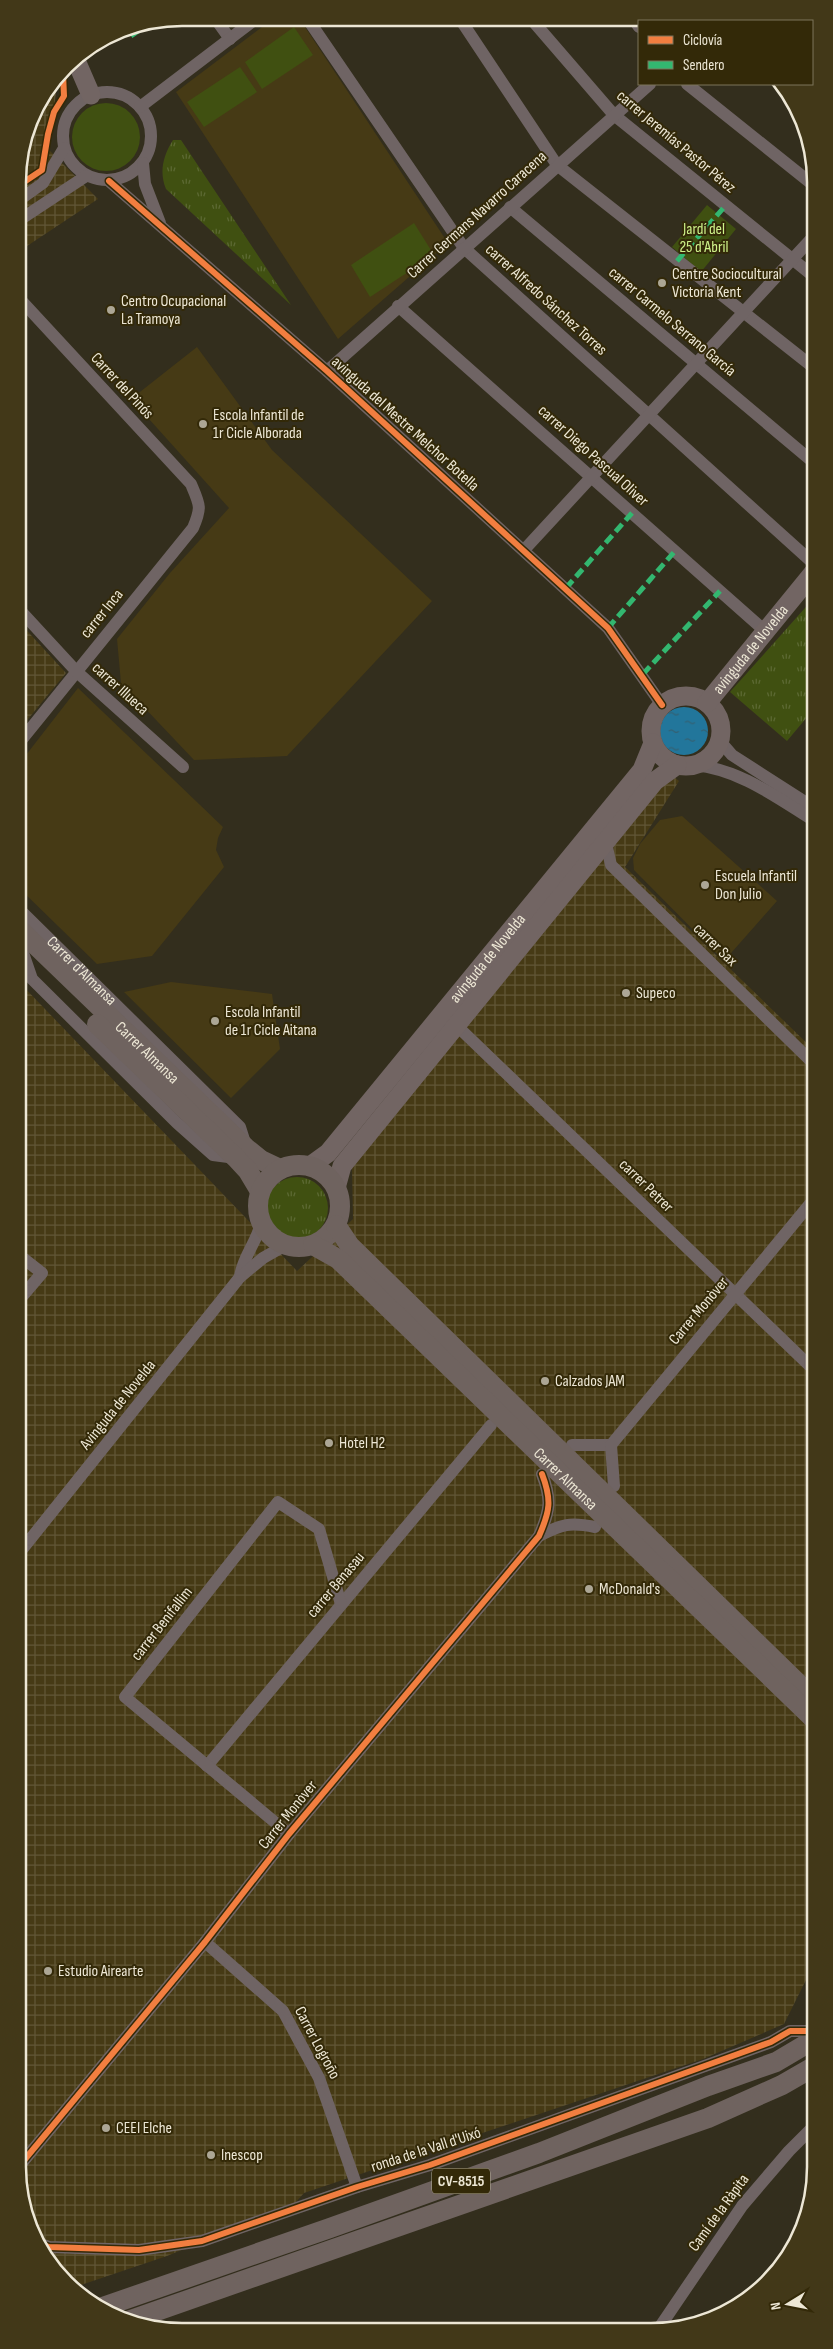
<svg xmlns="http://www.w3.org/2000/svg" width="833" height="2349" viewBox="0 0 833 2349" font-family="'Sofia Sans Condensed',sans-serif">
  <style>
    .built { fill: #463a15 }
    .industrial { fill: url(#industrial-grid) }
    .park { fill: url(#park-tufts) }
    .garden { fill: #405011 }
    .water { fill: url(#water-ripples) }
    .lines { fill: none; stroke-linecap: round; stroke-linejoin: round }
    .street { stroke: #6f6464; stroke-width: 12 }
    .secondary { stroke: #726563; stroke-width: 19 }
    .primary { stroke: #6f635f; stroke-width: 20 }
    .quiet { stroke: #33b770; stroke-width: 5; stroke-dasharray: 10 5; stroke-linecap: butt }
    .cycleway-casing { stroke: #332908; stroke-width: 9 }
    .cycleway { stroke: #f27e40; stroke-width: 6 }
    .poi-dot { fill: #aca695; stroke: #332908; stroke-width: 2 }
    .labels { text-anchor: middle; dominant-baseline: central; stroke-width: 4; stroke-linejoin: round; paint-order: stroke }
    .shield { fill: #332908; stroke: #b5ae98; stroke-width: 1 }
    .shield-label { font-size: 15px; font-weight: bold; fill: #ede7d5 }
    .street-label { font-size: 16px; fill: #ede7d5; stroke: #332908 }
    .park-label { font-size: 16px; fill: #cef28a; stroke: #332908 }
    .poi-label { font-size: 16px; fill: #ede7d5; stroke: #332908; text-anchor: start }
    .rim { fill: none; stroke: #ede7d5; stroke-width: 2.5 }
  </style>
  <defs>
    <pattern id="industrial-grid" width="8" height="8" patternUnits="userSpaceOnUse" patternTransform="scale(1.25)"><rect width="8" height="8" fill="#463a15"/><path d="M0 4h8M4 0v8" fill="none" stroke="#615636"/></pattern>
    <pattern id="park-tufts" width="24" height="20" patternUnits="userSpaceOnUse" patternTransform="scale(1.25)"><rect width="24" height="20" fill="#405011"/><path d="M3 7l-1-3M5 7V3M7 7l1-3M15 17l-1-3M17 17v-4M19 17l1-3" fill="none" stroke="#5c6933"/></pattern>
    <pattern id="water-ripples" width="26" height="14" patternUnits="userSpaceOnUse" patternTransform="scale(1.25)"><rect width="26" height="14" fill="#22769b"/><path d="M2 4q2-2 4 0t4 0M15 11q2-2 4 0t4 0" fill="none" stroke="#336072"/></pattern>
  </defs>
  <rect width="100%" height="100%" fill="#332e1d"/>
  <path class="built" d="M 274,18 L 299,18 L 448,243 L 338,339 L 176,92 Z
    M 197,347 L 272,450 L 432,601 L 287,756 L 194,760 L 121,683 L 117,639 L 170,573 L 229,508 L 131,399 Z
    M 78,688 L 223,827 L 218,838 L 216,850 L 224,867 L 152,956 L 97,964 L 19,888 L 19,764 Z
    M 682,816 L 777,901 L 724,961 L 634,870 L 633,858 L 640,844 L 660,820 Z
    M 171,982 L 272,994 L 280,1049 L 231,1098 L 124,992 Z"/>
  <path class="industrial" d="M 58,79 L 48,149 L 98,199 L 18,252 L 18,171 L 34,110 Z
    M 19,622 L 66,673 L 19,730 Z
    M 665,769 L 679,781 L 625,867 L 814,1050 L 815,1962 L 784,2024 L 703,2059 L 304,2193 L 295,2203 L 167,2256 L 72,2288 L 66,2283 L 39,2249 L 21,2199 L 19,982 L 297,1271 L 353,1219 L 352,1167 Z"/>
  <path class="park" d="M 173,140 L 181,140 L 291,305 L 166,189 C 159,172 163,156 173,140 Z
    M 813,599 L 813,710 L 787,741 L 730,692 Z
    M266 1208a31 31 0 1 1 62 0a31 31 0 1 1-62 0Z"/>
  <path class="garden" d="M 294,27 L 313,55 L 262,89 L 245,62 Z
    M 240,67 L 257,92 L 204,127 L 187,102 Z
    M72 137a34 34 0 1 1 68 0a34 34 0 1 1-68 0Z
    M 707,205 L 736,229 L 701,272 L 672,247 Z
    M 414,223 L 434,255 L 370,297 L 351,265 Z"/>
  <path class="water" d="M660 731a24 24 0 1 1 48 0a24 24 0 1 1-48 0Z"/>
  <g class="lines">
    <g class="street">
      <path d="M 215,18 L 230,39"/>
      <path d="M 307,18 L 464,248 L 813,563"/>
      <path d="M 460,19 L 557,165 L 813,367"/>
      <path d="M 532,20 L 614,115 L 812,275"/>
      <path d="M 634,20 L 639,27"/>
      <path d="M 687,84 L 812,184"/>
      <circle cx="107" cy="136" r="44"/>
      <path d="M 140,107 L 257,18"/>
      <path d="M 143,163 L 145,184 L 160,223"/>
      <path d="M 109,181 L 327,371 L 608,628 L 662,705"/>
      <path d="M 18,201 L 43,183 L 64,148"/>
      <path d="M 510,207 L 813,462"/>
      <path d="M 18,221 L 86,176"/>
      <path d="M 18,297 L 191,484 C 200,505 202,507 193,528 L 19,743"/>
      <path d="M 398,306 L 765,631"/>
      <path d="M 327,371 L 650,84"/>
      <path d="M 524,550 L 812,238"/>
      <path d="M 18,608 L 77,672 L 183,767"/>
      <path d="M 719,740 L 732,755 L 813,807"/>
      <path d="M 694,765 C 739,769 776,797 813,820"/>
      <path d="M 606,843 L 611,865 L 814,1064"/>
      <path id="s1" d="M 19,909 L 240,1127 L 246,1146"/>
      <path d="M 22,950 L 32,979 L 177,1123 L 213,1155 L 236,1158"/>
      <path d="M 456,1025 L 814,1370"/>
      <path d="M 19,1255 L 42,1273 L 19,1300"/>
      <path d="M 240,1277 C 242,1258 257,1242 261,1223"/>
      <path d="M 572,1445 L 611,1445"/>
      <path d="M 614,1486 L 611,1445 L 814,1199"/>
      <path d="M 539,1536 C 562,1524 570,1522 595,1527"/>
      <path d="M 20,1552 L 240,1277 L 263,1258 L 284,1246"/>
      <path d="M 207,1766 L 491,1425"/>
      <path d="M 289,1834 L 125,1697 L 278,1502 L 319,1529 L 341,1604"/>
      <path d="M 205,1942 L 283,2011 L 319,2078 L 357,2187"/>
      <path d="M 21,2164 L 205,1942 L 289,1834 L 539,1536 C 550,1511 552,1500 542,1474"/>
      <path d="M 37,2243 L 49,2247 L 139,2250 L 202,2241 L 357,2187 L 430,2165 L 738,2054 L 771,2042 L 790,2031 L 815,2031"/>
      <path d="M 659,2328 L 742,2206 L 789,2151 L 815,2125"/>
    </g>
    <g class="secondary">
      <path d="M 75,58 L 91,95"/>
      <circle cx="686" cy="731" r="35"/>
      <path id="s2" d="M 707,703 L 813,573"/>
      <path id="s3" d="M 310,1166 L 328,1153 L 642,770 L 653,743"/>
      <path d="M 336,1188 L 342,1166 L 655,781 L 677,765"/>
    </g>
    <g class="primary">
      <path id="s4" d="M 19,929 L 246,1148 L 261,1160 L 280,1169"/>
      <path d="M 97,1024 L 236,1158 L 248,1171 L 260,1191"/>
      <circle cx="299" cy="1206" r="41"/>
      <path d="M 336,1225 L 350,1246 L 814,1699"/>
      <path id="s5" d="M 313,1245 L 338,1259 L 815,1720"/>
      <path d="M 100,2308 L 330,2228 L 539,2153 L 708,2086 L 776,2062 L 815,2039"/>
      <path d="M 128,2321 L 708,2118 L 782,2085 L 815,2066"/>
    </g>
    <path class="quiet" d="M 131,36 L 148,24
      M 677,261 L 726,205
      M 566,588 L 632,513
      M 608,628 L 675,551
      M 643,674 L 720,591"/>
    <defs>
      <path id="cycleway" d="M 109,181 L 327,371 L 608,628 L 662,705
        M 18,186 L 42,170 L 48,134 L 54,112 L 64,96 L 63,73
        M 21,2164 L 205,1942 L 289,1834 L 539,1536 C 550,1511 552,1500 542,1474
        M 37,2243 L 49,2247 L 139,2250 L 202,2241 L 357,2187 L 430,2165 L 738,2054 L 771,2042 L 790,2031 L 815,2031"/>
    </defs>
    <use href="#cycleway" class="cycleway-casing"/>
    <use href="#cycleway" class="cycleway"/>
  </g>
  <g class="poi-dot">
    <circle cx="662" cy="283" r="5"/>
    <circle cx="111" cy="310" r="5"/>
    <circle cx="203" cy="424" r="5"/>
    <circle cx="705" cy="885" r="5"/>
    <circle cx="626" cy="993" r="5"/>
    <circle cx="215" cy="1021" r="5"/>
    <circle cx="545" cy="1381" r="5"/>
    <circle cx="329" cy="1443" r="5"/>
    <circle cx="589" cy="1589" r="5"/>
    <circle cx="48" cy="1971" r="5"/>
    <circle cx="106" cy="2128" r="5"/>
    <circle cx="211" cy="2155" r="5"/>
  </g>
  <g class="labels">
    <rect class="shield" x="432" y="2168.5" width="58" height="25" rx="4"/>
    <g class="shield-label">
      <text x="461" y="2181">CV-8515</text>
    </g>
    <g class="street-label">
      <text transform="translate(676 142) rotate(40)">carrer Jeremías Pastor Pérez</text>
      <text transform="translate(477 215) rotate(-42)">Carrer Germans Navarro Caracena</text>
      <text transform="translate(546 300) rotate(42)">carrer Alfredo Sánchez Torres</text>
      <text transform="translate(672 322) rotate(40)">carrer Carmelo Serrano García</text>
      <text transform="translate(122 386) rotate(47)">Carrer del Pinós</text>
      <text transform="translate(405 424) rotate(42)">avinguda del Mestre Melchor Botella</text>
      <text transform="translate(593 456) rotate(42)">carrer Diego Pascual Oliver</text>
      <text transform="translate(102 614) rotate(-51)">carrer Inca</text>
      <text stroke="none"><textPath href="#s2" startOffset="69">avinguda de Novelda</textPath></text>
      <text transform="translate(120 689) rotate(42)">carrer Illueca</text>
      <text transform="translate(715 945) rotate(44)">carrer Sax</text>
      <text stroke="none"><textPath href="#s3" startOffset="274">avinguda de Novelda</textPath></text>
      <text stroke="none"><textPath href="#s1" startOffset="88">Carrer d'Almansa</textPath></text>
      <text stroke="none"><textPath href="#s4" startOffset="178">Carrer Almansa</textPath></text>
      <text transform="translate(646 1186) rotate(44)">carrer Petrer</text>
      <text transform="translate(699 1311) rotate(-50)">Carrer Monòver</text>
      <text transform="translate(118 1405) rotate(-51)">Avinguda de Novelda</text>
      <text stroke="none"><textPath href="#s5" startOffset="345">Carrer Almansa</textPath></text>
      <text transform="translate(336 1585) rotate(-50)">carrer Benasau</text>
      <text transform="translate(162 1624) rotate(-52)">carrer Benifallim</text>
      <text transform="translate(288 1815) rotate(-51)">Carrer Monòver</text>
      <text transform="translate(317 2043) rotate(62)">Carrer Logroño</text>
      <text transform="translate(426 2150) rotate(-18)">ronda de la Vall d'Uixó</text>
      <text transform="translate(719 2213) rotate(-54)">Camí de la Ràpita</text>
    </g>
    <g class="park-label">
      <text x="704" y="229">Jardí del<tspan x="704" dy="18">25 d'Abril</tspan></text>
    </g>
    <g class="poi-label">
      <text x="672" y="274">Centre Sociocultural<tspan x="672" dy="18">Victoria Kent</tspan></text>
      <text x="121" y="301">Centro Ocupacional<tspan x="121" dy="18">La Tramoya</tspan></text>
      <text x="213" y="415">Escola Infantil de<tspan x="213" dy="18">1r Cicle Alborada</tspan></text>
      <text x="715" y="876">Escuela Infantil<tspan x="715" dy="18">Don Julio</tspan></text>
      <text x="636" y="993">Supeco</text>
      <text x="225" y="1012">Escola Infantil<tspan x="225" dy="18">de 1r Cicle Aitana</tspan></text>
      <text x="555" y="1381">Calzados JAM</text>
      <text x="339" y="1443">Hotel H2</text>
      <text x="599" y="1589">McDonald's</text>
      <text x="58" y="1971">Estudio Airearte</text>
      <text x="116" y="2128">CEEI Elche</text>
      <text x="221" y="2155">Inescop</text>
    </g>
  </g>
  <path d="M0 0H833V2349H0ZM182 26H651A156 156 0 0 1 807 182V2167A156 156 0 0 1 651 2323H182A156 156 0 0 1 26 2167V182A156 156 0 0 1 182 26Z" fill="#423818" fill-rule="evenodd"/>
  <path class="rim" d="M182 26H651A156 156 0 0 1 807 182V2167A156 156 0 0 1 651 2323H182A156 156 0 0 1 26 2167V182A156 156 0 0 1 182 26Z"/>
  <rect x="638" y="20" width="175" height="65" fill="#332908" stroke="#7d755a"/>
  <rect x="648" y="36" width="25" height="8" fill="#f27e40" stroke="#7d755a"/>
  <text x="683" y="45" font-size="15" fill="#ede7d5">Ciclovía</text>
  <rect x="648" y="61" width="25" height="8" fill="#33b770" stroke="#7d755a"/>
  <text x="683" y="70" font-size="15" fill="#ede7d5">Sendero</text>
  <g transform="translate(788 2304) rotate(260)" stroke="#332908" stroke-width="4" paint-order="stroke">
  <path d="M0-4L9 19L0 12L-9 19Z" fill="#ede7d5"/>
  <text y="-8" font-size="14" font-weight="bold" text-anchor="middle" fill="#ede7d5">N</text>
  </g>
</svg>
